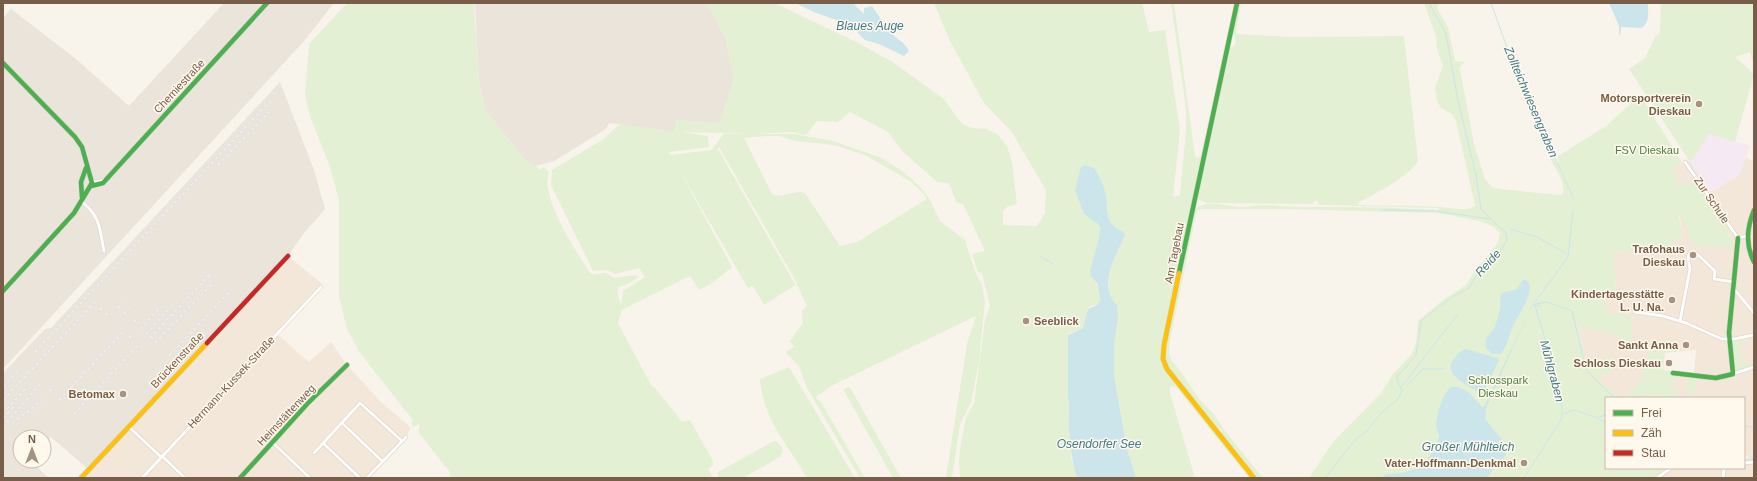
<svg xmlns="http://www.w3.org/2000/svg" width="1757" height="481" viewBox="0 0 1757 481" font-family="Arial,sans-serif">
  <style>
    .residential { fill: #f2e7d8 }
    .industrial { fill: #ebe4db }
    .education { fill: #f5eaf3 }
    .green { fill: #e3f0d4; fill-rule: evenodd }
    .water { fill: #cbe5ea }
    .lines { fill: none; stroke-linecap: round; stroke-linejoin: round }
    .stream { stroke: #cbe5ea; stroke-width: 1 }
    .street-casing { stroke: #d7d1c9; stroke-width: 4 }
    .fast-casing { stroke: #d7d0c7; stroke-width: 5.5 }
    .slow-casing { stroke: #d7d0c7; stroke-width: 5.5 }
    .jam-casing { stroke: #d7d0c7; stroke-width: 5.5 }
    .street { stroke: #fefdfc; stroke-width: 3 }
    .fast { stroke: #4caf50; stroke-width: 4.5 }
    .slow { stroke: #ffc107; stroke-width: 4.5 }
    .jam { stroke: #c62828; stroke-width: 4.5 }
    .rail-casing { stroke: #e5e2e5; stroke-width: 2.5 }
    .rail { stroke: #fff9ed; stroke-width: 1; stroke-dasharray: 3; stroke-linecap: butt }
    .poi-dot { fill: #a59281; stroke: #fff9ed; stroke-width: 1.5 }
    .labels { text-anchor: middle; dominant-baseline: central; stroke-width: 3; stroke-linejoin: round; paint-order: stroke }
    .street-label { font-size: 11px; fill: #785d48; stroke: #fff9ed }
    .poi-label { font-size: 11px; font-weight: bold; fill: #785d48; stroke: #fff9ed; text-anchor: end }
    .park-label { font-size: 11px; fill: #4e7f40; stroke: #fff9ed }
    .water-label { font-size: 12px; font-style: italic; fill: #417b8d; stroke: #fff9ed }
  </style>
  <rect width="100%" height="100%" fill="#f8f4eb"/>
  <path class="residential" d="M 1709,134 L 1750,146 L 1746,158 L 1754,161 L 1754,206 L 1751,212 L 1754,213 L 1754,478 L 1656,478 L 1668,468 L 1744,468 L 1744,461 L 1747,461 L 1748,456 L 1744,454 L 1744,398 L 1677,398 L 1677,396 L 1670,395 L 1675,372 L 1694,375 L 1696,350 L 1676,352 L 1676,342 L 1655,342 L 1652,343 L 1640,382 L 1625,398 L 1619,398 L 1598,379 L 1617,367 L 1587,368 L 1578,326 L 1608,332 L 1627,341 L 1608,315 L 1604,294 L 1616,290 L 1613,252 L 1674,247 L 1673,239 L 1682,238 L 1677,185 L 1673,169 L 1687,159 L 1690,162 Z
    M 288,256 L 322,284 L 277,334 L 309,362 L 331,342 L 347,365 L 380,401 L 411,428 L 406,437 L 367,478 L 81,478 Z"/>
  <path class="industrial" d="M 224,3 L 334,3 L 305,40 L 3,369 L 3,18 L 11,9 L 76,59 L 129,106 Z
    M 475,3 L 706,3 L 725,36 L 734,79 L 720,123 L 692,122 L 677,120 L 674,132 L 609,123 L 606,129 L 554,161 L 536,166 L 530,163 L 524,159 L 486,111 L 479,84 Z
    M 280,82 L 314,170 L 325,209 L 304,233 L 288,256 L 88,469 L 51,437 L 46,442 L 44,437 L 20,437 L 20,461 L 30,461 L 49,478 L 3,478 L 3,373 L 45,329 L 51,328 Z"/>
  <path class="education" d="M 1709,134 L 1750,146 L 1740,175 L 1711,192 L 1690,162 Z"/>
  <path class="green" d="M 347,3 L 474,3 L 479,84 L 486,111 L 524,159 L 536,166 L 539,170 L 544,167 L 549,173 C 539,195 578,255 591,274 C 601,276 603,268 613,278 L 637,275 L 638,277 C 623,291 612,279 621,305 L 623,291 L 645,277 L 639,268 L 615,274 L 607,270 L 593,271 L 551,185 L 552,170 L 602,140 L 620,124 L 674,132 L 677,120 L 692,122 L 720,123 L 734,79 L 725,36 L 706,3 L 775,3 L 858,43 L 891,61 L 944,99 L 962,124 L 973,128 L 986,129 L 997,134 L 1007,146 L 1012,162 L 1017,204 L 1007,207 L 1003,211 L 1003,225 L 1037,226 L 1045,213 L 1046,190 L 1011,131 L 984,103 L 950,41 L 934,3 L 1142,3 L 1149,32 L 1165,30 L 1180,130 L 1173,197 L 1180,195 L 1186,131 L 1186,109 L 1171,3 L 1174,3 L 1195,156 L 1198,158 L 1201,155 L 1234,3 L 1236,3 L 1197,177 L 1162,361 L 1252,478 L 1249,478 L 1176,387 L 1173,386 L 1170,387 L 1170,393 L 1195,478 L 1135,478 L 1127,448 L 1114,375 L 1111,299 C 1103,277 1116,255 1125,235 L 1124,232 C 1105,225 1108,212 1106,196 C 1105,186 1099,176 1094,168 L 1083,209 L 1103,229 L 1093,265 L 1100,303 L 1089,307 L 1086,327 L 1068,334 L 1069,431 L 1072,448 L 1071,457 L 1077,478 L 960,478 L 959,462 L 960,449 L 966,417 L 974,403 L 985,320 L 990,306 L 982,273 L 978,272 L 972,254 L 985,251 L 963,204 L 956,202 L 949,183 L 937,182 L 902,151 L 888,132 L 850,112 L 838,122 L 817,121 L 806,135 L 791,132 L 754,134 L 795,134 L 833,141 L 882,158 L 905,173 L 921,188 L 929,198 L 940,221 L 965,240 L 974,269 L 982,285 L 985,301 L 979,361 L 971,403 L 960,424 L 952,478 L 946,478 L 948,464 L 967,344 L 976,316 L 833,385 L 817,396 L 816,398 L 821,402 L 865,478 L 860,478 L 807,388 L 799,366 L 787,354 L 786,352 L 794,347 L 790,341 L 803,323 L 802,311 L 807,306 L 793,276 L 719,147 L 718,149 L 795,284 L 794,286 L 764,305 L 753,286 L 748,288 L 677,166 L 732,267 L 714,282 L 699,290 L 690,276 L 622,310 L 618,323 L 651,385 L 657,390 L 682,422 L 690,420 L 713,461 L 713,466 L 708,468 L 713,478 L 451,478 L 449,471 L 418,432 L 420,424 L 412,427 L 412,419 L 360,353 L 347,329 L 339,297 L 339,200 L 330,167 L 310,116 L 305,95 L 309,44 ZM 682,132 L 752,134 L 724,134 L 711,150 L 670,155 L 669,152 L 709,147 L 708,136 ZM 766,136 L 779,136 L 795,141 L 834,145 L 865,155 L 910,181 L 923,193 L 927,199 L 857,242 L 840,246 L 805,193 C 795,189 782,200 772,194 L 744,138 Z
    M 1239,3 L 1241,3 L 1236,33 L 1237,34 L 1290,37 L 1404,36 L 1418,161 C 1411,175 1374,195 1359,202 L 1358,204 L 1359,205 C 1386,206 1413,205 1439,207 C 1449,207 1469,213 1475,205 L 1456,121 L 1452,114 L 1441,108 L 1437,101 L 1435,88 L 1443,66 L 1437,49 L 1436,36 L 1424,3 L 1441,3 L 1437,6 L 1439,12 L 1448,27 L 1455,61 L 1465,62 L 1461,65 L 1460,69 L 1474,144 L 1485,179 L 1492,187 L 1499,189 L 1561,195 L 1563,193 C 1566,177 1549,164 1547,148 L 1550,148 L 1559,167 L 1558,156 L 1606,126 L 1640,95 L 1682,162 L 1673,169 L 1677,185 L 1695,181 L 1733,239 L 1733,246 L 1694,247 L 1684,222 L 1679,215 L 1682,238 L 1673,239 L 1674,247 L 1613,252 L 1616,290 L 1604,294 L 1608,314 L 1626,314 L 1622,317 L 1627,316 L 1625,320 L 1627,322 L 1631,314 L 1633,315 L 1631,340 L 1627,341 L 1608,332 L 1578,326 L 1587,368 L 1609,356 L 1617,367 L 1598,379 L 1619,398 L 1606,398 L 1606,468 L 1668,468 L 1660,473 L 1656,478 L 1309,478 L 1333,442 L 1381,393 L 1393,374 L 1411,355 L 1416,344 L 1418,321 L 1443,300 L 1466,285 L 1474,272 L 1498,243 L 1500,233 L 1494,227 L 1480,221 L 1439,213 L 1285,209 L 1202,209 L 1197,211 L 1196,214 L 1169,345 L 1169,354 L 1172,361 L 1181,372 L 1199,399 L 1213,413 L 1225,431 L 1263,478 L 1256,478 L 1221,433 L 1221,430 L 1219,428 L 1217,429 L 1170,370 L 1166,359 L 1166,346 L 1194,211 C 1203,198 1227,206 1240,207 C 1252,207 1265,204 1277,206 C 1296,207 1315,207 1335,207 C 1370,207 1404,208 1439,210 L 1439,208 L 1319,205 L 1316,200 L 1312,204 L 1207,203 L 1198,199 L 1197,194 L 1229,48 L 1234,46 L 1236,42 L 1233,30 Z
    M 1661,3 L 1754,3 L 1754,68 L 1750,52 L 1735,57 L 1754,74 L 1735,142 L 1709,134 L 1690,162 L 1629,69 L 1645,58 L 1655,37 L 1660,32 Z
    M 1745,338 L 1746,340 L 1741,341 L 1741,364 L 1754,362 L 1754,365 L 1735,371 L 1731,342 Z
    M 1657,339 L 1676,342 L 1676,352 L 1665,353 L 1663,370 L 1675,372 L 1671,390 L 1679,392 L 1677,398 L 1625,398 L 1640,382 L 1652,343 Z
    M 789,367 L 855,478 L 807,478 C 788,444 763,420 760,379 Z
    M 1690,377 L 1696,378 L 1697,384 L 1694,395 L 1685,392 Z
    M 848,387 L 851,389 L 901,478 L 893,478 L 844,391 L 845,389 Z
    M 774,441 L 777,441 L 783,450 L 780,457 L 743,478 L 718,478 L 718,472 Z"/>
  <path class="water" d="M 795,3 L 853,3 L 864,14 L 864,8 L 872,6 C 878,14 883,23 889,30 C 895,39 904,41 909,51 L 904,56 L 879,44 L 865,40 L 850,25 L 814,12 Z
    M 1609,3 L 1648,3 C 1648,12 1650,23 1641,28 L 1621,27 L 1620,36 L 1619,35 L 1619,26 Z
    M 1085,165 L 1094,168 C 1099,176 1105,186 1106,196 C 1108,212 1105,225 1124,232 L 1125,235 C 1116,256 1097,286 1117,305 L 1118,318 L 1114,343 L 1114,375 L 1127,449 L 1136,478 L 1077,478 C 1072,463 1071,447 1069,431 C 1068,419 1070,408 1068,396 L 1068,335 L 1083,328 L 1088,309 L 1097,305 L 1100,301 L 1097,283 L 1091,276 L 1090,271 L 1099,238 L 1100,227 L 1098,224 L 1084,214 L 1075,190 L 1080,170 L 1082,166 Z
    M 1526,279 L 1530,285 C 1530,301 1518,314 1512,328 C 1508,337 1508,347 1500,354 L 1492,354 L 1486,348 C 1483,337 1491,335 1495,326 C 1497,320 1499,314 1500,308 C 1501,302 1499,298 1502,293 L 1517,289 L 1522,281 Z
    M 1530,309 L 1486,408 L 1485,419 L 1503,441 L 1506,455 C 1502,459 1490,473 1487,478 L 1382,478 L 1386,474 C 1415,474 1429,465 1439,437 C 1439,433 1436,429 1436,425 C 1437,414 1442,395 1450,388 C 1463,383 1474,398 1482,407 L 1484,407 Z
    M 1466,349 L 1497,358 L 1499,360 L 1483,393 L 1478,392 C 1468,385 1441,374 1454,359 C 1457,355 1461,350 1466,349 Z"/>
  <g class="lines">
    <path class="stream" d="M 1491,3 L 1518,78 L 1574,199
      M 1382,210 L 1436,211 L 1490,219
      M 1510,229 L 1537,237 L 1567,254
      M 1040,256 L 1053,264
      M 1536,304 L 1547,302 L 1572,311 L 1586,369 L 1592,376 L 1615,398
      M 1535,305 L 1540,306
      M 1530,309 L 1568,257 L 1573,211
      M 1402,386 L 1458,314
      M 1407,386 L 1423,369 L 1444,369
      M 1578,411 L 1597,418 L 1606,423
      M 1564,414 L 1572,410 L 1576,410
      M 1599,417 L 1606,415
      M 1744,425 L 1754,428
      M 1744,460 L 1754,459
      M 1325,478 L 1355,440 L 1367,431 L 1380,414 L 1398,399 L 1402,390 L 1397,381 L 1397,377 L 1416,355 L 1421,321 L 1451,298 L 1469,288 L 1481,268 L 1500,252 L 1507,240 L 1506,232 L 1500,228 L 1481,209 L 1476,175 L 1458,101 L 1446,34 L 1429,3
      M 1524,478 L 1561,420 C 1568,399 1541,330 1535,305 L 1533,304"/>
    <defs>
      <path id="street" d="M 1685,162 L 1738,238 L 1747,236
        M 92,181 L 98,182 L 104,180
        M 81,201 C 101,217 99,227 104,251
        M 1734,289 L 1754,313
        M 1635,312 L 1663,316 L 1686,323 L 1722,339 L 1734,339 L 1754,335
        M 1680,321 L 1690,269 L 1688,257 L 1690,253 L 1696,253 L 1715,271 L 1714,279 L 1734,282
        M 1733,374 L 1754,367
        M 342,423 L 382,461
        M 129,427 L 161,457
        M 272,442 L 310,478
        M 323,443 L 360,478
        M 314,453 L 360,403 L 402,441
        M 162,456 L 185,478
        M 1744,463 L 1754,462
        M 142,478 L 321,287
        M 367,478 L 406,437
        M 1657,478 L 1671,468
        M 1723,478 L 1724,468"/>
      <path id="fast" d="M 3,63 L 75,137 L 82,147 L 92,183 L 74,213 L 3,291
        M 91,186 L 103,183 L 267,3
        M 82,197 L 81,182 L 86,168
        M 1754,210 C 1747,228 1745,244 1754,262
        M 1179,273 L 1237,3
        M 1673,373 L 1716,378 L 1733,374 L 1729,333 L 1738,238
        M 240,478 L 308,403 L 347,365"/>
      <path id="slow" d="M 1179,273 L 1164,345 L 1163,359 L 1167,369 L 1254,478
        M 81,478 L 207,343"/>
      <path id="jam" d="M 207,343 L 288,256"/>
    </defs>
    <use href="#street" class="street-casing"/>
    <use href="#fast" class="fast-casing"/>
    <use href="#slow" class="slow-casing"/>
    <use href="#jam" class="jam-casing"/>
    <use href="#street" class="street"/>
    <use href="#fast" class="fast"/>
    <use href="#slow" class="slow"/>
    <use href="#jam" class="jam"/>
    <defs>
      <path id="rail" d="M 218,165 L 269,112
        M 118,308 L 123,302
        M 100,310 L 102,308
        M 124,314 L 129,308
        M 106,315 L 107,313
        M 114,322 L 115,321
        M 134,322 L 137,319
        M 140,329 L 162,306
        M 146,334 L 168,310
        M 129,337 L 131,336
        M 150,338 L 212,272
        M 155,343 L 212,284
        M 35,352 L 271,100
        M 169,356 L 231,290
        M 3,387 L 20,369
        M 49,391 L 52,389
        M 3,400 L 95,302
        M 59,400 L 125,330
        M 7,409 L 27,387
        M 74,414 L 139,344
        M 3,418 L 14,406
        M 12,423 L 34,407 L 42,399
        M 3,427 L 43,381"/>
    </defs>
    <use href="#rail" class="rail-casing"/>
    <use href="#rail" class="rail"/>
  </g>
  <g class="poi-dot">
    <circle cx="1699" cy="104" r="4"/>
    <circle cx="1693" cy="255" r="4"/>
    <circle cx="1672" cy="300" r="4"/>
    <circle cx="1026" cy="321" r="4"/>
    <circle cx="1686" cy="345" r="4"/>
    <circle cx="1669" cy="363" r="4"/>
    <circle cx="123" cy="394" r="4"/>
    <circle cx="1524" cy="463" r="4"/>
  </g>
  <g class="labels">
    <g class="street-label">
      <text transform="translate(179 86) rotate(-47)">Chemiestraße</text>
      <text transform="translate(1712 200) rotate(56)">Zur Schule</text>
      <text transform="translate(1174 253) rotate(-79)">Am Tagebau</text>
      <text transform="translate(177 360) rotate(-47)">Brückenstraße</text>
      <text transform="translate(231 382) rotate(-47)">Hermann-Kussek-Straße</text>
      <text transform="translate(286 415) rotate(-47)">Heimstättenweg</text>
    </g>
    <g class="poi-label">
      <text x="1691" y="98">Motorsportverein<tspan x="1691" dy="13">Dieskau</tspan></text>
      <text x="1685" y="249">Trafohaus<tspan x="1685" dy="13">Dieskau</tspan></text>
      <text x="1664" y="294">Kindertagesstätte<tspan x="1664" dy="13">L. U. Na.</tspan></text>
      <text x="1034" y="321" text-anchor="start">Seeblick</text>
      <text x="1678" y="345">Sankt Anna</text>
      <text x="1661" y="363">Schloss Dieskau</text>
      <text x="115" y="394">Betomax</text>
      <text x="1516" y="463">Vater-Hoffmann-Denkmal</text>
    </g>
    <g class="park-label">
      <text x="1647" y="150">FSV Dieskau</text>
      <text x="1498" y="380">Schlosspark<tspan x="1498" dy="13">Dieskau</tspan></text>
    </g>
    <g class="water-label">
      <text x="870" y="26">Blaues Auge</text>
      <text transform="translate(1531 102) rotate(67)">Zollteichwiesengraben</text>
      <text transform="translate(1488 263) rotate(-48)">Reide</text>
      <text transform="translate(1552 371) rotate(75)">Mühlgraben</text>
      <text x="1099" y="444">Osendorfer See</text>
      <text x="1468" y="447">Großer Mühlteich</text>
    </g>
  </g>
  <rect width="1757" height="481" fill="none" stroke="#785d48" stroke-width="8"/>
  <rect x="1605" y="397" width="140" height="72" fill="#fff9ed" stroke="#c9bbab"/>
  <rect x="1613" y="410" width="20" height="6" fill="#4caf50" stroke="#c9bbab"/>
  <text x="1641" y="417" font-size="12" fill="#785d48">Frei</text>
  <rect x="1613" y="430" width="20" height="6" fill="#ffc107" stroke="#c9bbab"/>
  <text x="1641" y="437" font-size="12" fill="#785d48">Zäh</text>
  <rect x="1613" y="450" width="20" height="6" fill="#c62828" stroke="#c9bbab"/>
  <text x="1641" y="457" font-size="12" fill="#785d48">Stau</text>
  <g transform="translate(32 449)"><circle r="19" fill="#fff9ed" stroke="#c9bbab"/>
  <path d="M0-3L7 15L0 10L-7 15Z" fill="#a59281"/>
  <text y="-6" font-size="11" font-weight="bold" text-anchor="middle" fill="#785d48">N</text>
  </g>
</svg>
